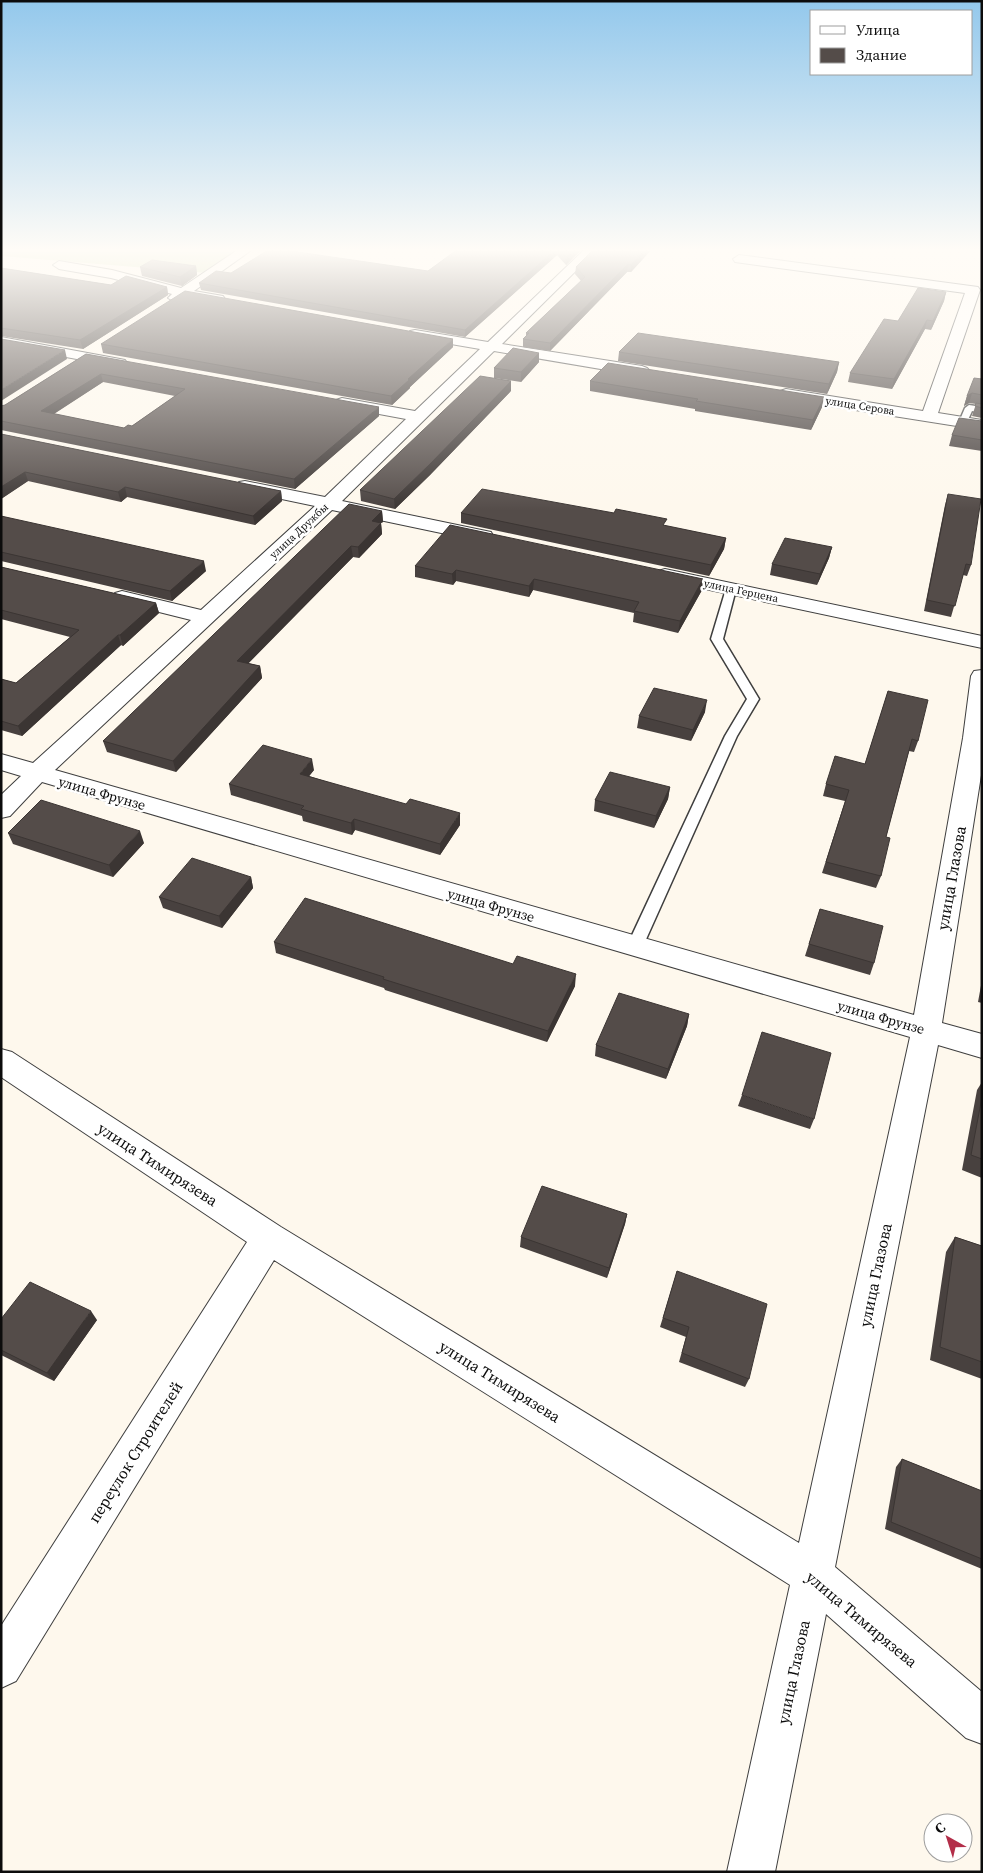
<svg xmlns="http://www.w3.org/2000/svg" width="983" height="1873" viewBox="0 0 983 1873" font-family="'Source Serif 4',serif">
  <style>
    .forest { fill: #bed599 }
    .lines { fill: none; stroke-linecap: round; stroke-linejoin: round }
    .service-casing { stroke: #3f3f3f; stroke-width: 3 }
    .minor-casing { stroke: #3f3f3f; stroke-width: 2 }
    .service { fill: #fff; fill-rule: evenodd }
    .minor { fill: #fff; fill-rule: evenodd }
    .wall { fill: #48413f; fill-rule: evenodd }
    .shaded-wall { fill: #3b3533 }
    .building { fill: #544c49; stroke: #3b3533; fill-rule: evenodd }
    .labels { text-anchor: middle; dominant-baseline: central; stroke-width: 5; stroke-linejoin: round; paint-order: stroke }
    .far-street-label { font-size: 11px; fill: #0c0c0c; stroke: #fff }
    .street-label { font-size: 14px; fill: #0c0c0c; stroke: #fff }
    .near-street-label { font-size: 16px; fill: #0c0c0c; stroke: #fff }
  </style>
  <rect width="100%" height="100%" fill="#fef8ed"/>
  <path class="forest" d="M 1,249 L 244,249 L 208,273 L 1,256 Z"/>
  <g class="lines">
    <defs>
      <path id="service" d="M 969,405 L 982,407 L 982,413 L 972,411 L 966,424 L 960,424 L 959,422 L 965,408 Z
        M 731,586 L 736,589 L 723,639 L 759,699 L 737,736 L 643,946 L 640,950 L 635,952 L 630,950 L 627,946 L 725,736 L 747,699 L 711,639 L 726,589 Z"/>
      <path id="minor" d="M 239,249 L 253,249 L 194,291 L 223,296 L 225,299 L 223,302 L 218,303 L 185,297 L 175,302 L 168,298 L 172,294 L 111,278 L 59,269 L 53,265 L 59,261 L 112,270 L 181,288 Z
        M 585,249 L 598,249 L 502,344 L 642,366 L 647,368 L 650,371 L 647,374 L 642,376 L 494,351 L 342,501 L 491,532 L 493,536 L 491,540 L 484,542 L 332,510 L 55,770 L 914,1015 L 963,738 L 971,676 L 974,671 L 982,670 L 982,769 L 942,1023 L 982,1034 L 982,1058 L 938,1045 L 835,1567 L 982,1692 L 982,1744 L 966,1738 L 826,1614 L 775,1872 L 727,1872 L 790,1585 L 274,1260 L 16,1681 L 1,1688 L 1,1626 L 247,1242 L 1,1077 L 1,1049 L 12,1052 L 281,1227 L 799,1543 L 910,1037 L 42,782 L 10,816 L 1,818 L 1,795 L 21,776 L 1,770 L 1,754 L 33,763 L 191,620 L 115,601 L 112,597 L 115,593 L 122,591 L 201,610 L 315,506 L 239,490 L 236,486 L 239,482 L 245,481 L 325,497 L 406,419 L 336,406 L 334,403 L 336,400 L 342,398 L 415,411 L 480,349 L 410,337 L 408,334 L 410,331 L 415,330 L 488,342 Z
        M 739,255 L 978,287 L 980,290 L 938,413 L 982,420 L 982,430 L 786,399 L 780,397 L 778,394 L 780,391 L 786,389 L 923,411 L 965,293 L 735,262 L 733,259 Z
        M 1,337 L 120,359 L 125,360 L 127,363 L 125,366 L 120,367 L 1,345 Z
        M 665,569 L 982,636 L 982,648 L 658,579 L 655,575 L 658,571 Z"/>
    </defs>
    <use href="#service" class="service-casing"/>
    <use href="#minor" class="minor-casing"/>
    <use href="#service" class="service"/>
    <use href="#minor" class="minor"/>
  </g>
  <path class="wall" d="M 458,249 L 582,249 L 566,265 L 557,255 L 465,337 L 201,290 L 199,283 L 231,273 L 428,271 Z
    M 652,249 L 631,272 L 627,272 L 550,351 L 523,347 L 523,339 L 526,336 L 526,333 L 581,281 L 575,274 L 576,267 Z
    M 196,266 L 197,275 L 182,286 L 142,276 L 140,267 Z
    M 1,268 L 111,285 L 167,287 L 168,295 L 83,349 L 1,336 Z
    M 946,292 L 944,301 L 931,330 L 925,329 L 892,389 L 848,382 L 850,373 L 898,321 Z
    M 101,344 L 453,347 L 410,387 L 410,388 L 392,405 L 103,353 Z
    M 619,352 L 839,362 L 837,372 L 827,394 L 618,361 Z
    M 539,353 L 539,362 L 521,382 L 494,378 L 494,368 Z
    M 86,354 L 379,416 L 295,489 L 1,430 L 1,406 L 5,405 ZM 103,382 L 175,396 L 132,426 L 124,428 L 54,414 Z
    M 982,379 L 982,418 L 972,416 L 976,404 L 969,403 L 964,406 L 967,396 Z
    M 590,381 L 822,407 L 811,430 L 695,411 L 695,409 L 590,391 Z
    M 511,391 L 430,475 L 395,509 L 361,501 L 360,490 Z
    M 982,421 L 982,451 L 949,446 L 952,435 Z
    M 1,434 L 281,491 L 282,501 L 255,525 L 127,497 L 121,502 L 28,481 L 1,499 Z
    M 948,494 L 971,565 L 967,576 L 963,575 L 951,617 L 924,611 L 945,505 Z
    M 382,511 L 383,522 L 381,523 L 382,534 L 359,558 L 353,557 L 248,663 L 260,666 L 262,678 L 176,772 L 107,752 L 103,741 Z
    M 461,513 L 666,526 L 726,538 L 724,549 L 709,576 L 461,523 Z
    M 1,516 L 206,571 L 172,601 L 1,561 Z
    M 832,547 L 829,558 L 817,585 L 770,575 L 772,564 Z
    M 415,566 L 703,579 L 702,590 L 678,633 L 633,622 L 634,613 L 533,590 L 529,597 L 456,581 L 453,585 L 415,577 Z
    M 1,567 L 156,603 L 159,613 L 123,646 L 121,645 L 22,736 L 1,730 L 1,679 L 16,683 L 70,637 L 1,619 Z
    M 888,691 L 918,741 L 914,752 L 909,751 L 886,837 L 881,876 L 876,888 L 822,873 L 845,801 L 823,796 L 826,784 L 865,764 Z
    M 705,712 L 691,741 L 637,728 L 639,716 Z
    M 314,770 L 309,776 L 460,825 L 440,855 L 355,830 L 352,835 L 303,821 L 302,816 L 231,795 L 229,784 Z
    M 670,787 L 668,799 L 654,828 L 594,811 L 595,800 Z
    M 8,833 L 144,843 L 113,877 L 13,844 Z
    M 251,877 L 253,888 L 222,928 L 163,908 L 159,897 Z
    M 820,909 L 874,963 L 870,975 L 805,956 Z
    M 274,942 L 575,986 L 547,1042 L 385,990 L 384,988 L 276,953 Z
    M 982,980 L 982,1003 L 978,1002 Z
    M 689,1014 L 687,1026 L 666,1079 L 595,1056 L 596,1045 Z
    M 982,1082 L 982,1178 L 962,1170 L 977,1090 Z
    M 742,1095 L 814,1119 L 810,1129 L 738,1106 Z
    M 627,1214 L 625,1224 L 607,1278 L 520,1247 L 521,1237 Z
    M 955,1237 L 982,1246 L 982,1379 L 930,1360 L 946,1252 Z
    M 677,1271 L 749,1379 L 745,1387 L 679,1362 L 686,1337 L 660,1327 Z
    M 1,1319 L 97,1320 L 54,1381 L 1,1355 Z
    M 902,1459 L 982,1491 L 982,1569 L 885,1529 L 896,1467 Z"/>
  <path class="shaded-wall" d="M 556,249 L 557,249 L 557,255 L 465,337 L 465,330 Z
    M 575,249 L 582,249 L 566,265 L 566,257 Z
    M 646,249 L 652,249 L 631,272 L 631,265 Z
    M 628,264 L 627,272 L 550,351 L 550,343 Z
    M 196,266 L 197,275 L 182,286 L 180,277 Z
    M 167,287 L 168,295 L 83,349 L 80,340 Z
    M 946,292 L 944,301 L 931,330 L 933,321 Z
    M 927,320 L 925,329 L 892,389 L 894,379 Z
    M 453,339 L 453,347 L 410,387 L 410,388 L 392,405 L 391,396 L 408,379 Z
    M 65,350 L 67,359 L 1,401 L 1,390 Z
    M 539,353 L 539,362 L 521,382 L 521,372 Z
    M 839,362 L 837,372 L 827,394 L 829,384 Z
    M 101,374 L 103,382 L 44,420 L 41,411 Z
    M 511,381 L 511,391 L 430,475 L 395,509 L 394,499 Z
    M 972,393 L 969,403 L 964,406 L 967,396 Z
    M 824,397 L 822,407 L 811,430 L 813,420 Z
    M 379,407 L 379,416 L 295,489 L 294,479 Z
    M 25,472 L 28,481 L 1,499 L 1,487 Z
    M 125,487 L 127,497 L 121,502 L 118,492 Z
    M 281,491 L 282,501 L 255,525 L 253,516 Z
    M 382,511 L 383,522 L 381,523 L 382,534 L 359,558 L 358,547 L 372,521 Z
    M 726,538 L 724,549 L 709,576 L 711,565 Z
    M 351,546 L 353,557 L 240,672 L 237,661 Z
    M 832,547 L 829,558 L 817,585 L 820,574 Z
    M 204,561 L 206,571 L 172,601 L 170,591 Z
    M 456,570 L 456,581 L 453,585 L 452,574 Z
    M 534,579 L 533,590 L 529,597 L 529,586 Z
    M 703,579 L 702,590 L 678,633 L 680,621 Z
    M 156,603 L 159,613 L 123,646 L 120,635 Z
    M 118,635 L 121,645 L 22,736 L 18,726 Z
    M 260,666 L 262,678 L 176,772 L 173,761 Z
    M 707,700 L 705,712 L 691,741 L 693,730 Z
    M 312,759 L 314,770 L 302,785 L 300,774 Z
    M 670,787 L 668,799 L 654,828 L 656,816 Z
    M 460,813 L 460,825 L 440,855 L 440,844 Z
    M 354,819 L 355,830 L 352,835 L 351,823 Z
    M 140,831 L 144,843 L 113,877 L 109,865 Z
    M 251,877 L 253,888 L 222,928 L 219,916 Z
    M 576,974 L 575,986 L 547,1042 L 548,1031 Z
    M 689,1014 L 687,1026 L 666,1079 L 668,1069 Z
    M 627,1214 L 625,1224 L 607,1278 L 609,1268 Z
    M 91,1311 L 97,1320 L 54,1381 L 47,1373 Z"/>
  <path class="building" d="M 270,249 L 277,249 L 428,271 L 458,249 L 556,249 L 465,330 L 199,283 L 216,271 L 231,273 Z
    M 558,249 L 575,249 L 566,257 Z
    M 594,249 L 646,249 L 631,265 L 628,264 L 550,343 L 523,339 L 529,333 L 526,333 L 585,277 L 576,267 Z
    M 152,260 L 196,266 L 180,277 L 140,267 Z
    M 1,268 L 111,285 L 126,276 L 167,287 L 80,340 L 1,328 Z
    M 918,288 L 946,292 L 933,321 L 927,320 L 894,379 L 850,373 L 884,319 L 898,321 Z
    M 185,291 L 453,339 L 408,379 L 409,380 L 391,396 L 101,344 Z
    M 638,333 L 839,362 L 829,384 L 619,352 Z
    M 1,339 L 65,350 L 1,390 Z
    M 513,348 L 539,353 L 521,372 L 494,368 Z
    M 86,354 L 379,407 L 294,479 L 1,421 L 1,406 L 5,405 ZM 101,374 L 185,389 L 132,426 L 128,425 L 124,428 L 41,411 Z
    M 608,363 L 824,397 L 813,420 L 696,401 L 698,399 L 590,381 Z
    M 480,376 L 511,381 L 430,464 L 394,499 L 360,490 Z
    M 974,378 L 982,379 L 982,395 L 972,393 L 967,396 Z
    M 976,403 L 982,404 L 982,408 L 975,406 Z
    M 959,418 L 982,421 L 982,440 L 952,435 Z
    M 1,434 L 281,491 L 253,516 L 125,487 L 118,492 L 25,472 L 1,487 Z
    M 482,489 L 614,513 L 616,509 L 667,519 L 663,525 L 726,538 L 711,565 L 461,513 Z
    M 948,494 L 981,499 L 971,565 L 966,564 L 955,606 L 927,600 Z
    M 349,504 L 382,511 L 372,521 L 381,523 L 358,547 L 351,546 L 237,661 L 260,666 L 173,761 L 103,741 Z
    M 1,516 L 204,561 L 170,591 L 1,552 Z
    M 450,525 L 703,579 L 680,621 L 634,611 L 639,602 L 534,579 L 529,586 L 456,570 L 452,574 L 415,566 Z
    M 785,538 L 832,547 L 820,574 L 772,564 Z
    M 1,567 L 156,603 L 120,635 L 118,635 L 18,726 L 1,721 L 1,679 L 16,683 L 79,630 L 1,610 Z
    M 654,688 L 707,700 L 693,730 L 639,716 Z
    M 888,691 L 928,700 L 918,741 L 912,739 L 886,837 L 890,838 L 881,876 L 826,862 L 849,790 L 826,784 L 835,756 L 865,764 Z
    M 263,745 L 312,759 L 300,774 L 406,804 L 410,799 L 460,813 L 440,844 L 354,819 L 351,823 L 301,809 L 304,806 L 229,784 Z
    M 610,772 L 670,787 L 656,816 L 595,800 Z
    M 41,800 L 140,831 L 109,865 L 8,833 Z
    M 192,858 L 251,877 L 219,916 L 159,897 Z
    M 305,898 L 513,964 L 517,956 L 576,974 L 548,1031 L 383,979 L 384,977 L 274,942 Z
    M 820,909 L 883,926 L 874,963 L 809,944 Z
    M 619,993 L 689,1014 L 668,1069 L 596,1045 Z
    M 762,1032 L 831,1053 L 814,1119 L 742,1095 Z
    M 982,1097 L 982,1159 L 971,1155 Z
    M 542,1186 L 627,1214 L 609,1268 L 521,1237 Z
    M 955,1237 L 982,1246 L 982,1362 L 940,1347 Z
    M 677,1271 L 767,1304 L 749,1379 L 682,1353 L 689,1327 L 663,1318 Z
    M 30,1282 L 91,1311 L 47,1373 L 1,1350 L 1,1319 Z
    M 902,1459 L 982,1491 L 982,1559 L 891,1522 Z"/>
  <linearGradient id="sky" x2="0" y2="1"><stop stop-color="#93c8ec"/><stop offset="0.49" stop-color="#fffcf7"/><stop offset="1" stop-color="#fffcf7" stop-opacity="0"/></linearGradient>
  <rect width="983" height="511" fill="url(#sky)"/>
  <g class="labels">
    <g class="far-street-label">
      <text transform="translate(860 406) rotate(9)">улица Серова</text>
      <text transform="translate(299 531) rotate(-43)">улица Дружбы</text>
      <text transform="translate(741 591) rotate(12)">улица Герцена</text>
    </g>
    <g class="street-label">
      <text transform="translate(102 793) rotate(16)">улица Фрунзе</text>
      <text transform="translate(491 905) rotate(16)">улица Фрунзе</text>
      <text transform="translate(881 1017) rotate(16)">улица Фрунзе</text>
    </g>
    <g class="near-street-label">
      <text transform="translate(951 878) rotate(-80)">улица Глазова</text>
      <text transform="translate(158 1164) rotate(33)">улица Тимирязева</text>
      <text transform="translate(875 1275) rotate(-78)">улица Глазова</text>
      <text transform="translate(500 1381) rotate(32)">улица Тимирязева</text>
      <text transform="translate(135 1452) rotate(-58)">переулок Строителей</text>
      <text transform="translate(862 1619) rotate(40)">улица Тимирязева</text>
      <text transform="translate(793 1672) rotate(-78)">улица Глазова</text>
    </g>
  </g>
  <rect width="983" height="1873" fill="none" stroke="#0c0c0c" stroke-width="5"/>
  <rect x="810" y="10" width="162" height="65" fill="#ffffff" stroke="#9e9e9e"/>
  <rect x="820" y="26" width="25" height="8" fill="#ffffff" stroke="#9e9e9e"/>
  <text x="856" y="35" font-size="15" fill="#0c0c0c">Улица</text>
  <rect x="820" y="48" width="25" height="15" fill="#544c49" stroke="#9e9e9e"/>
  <text x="856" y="60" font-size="15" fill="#0c0c0c">Здание</text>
  <g transform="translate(948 1838) rotate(321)"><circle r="24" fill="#ffffff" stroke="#9e9e9e"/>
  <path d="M0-4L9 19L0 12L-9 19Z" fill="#b32e49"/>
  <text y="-8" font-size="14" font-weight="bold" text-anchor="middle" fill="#0c0c0c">С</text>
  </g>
</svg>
